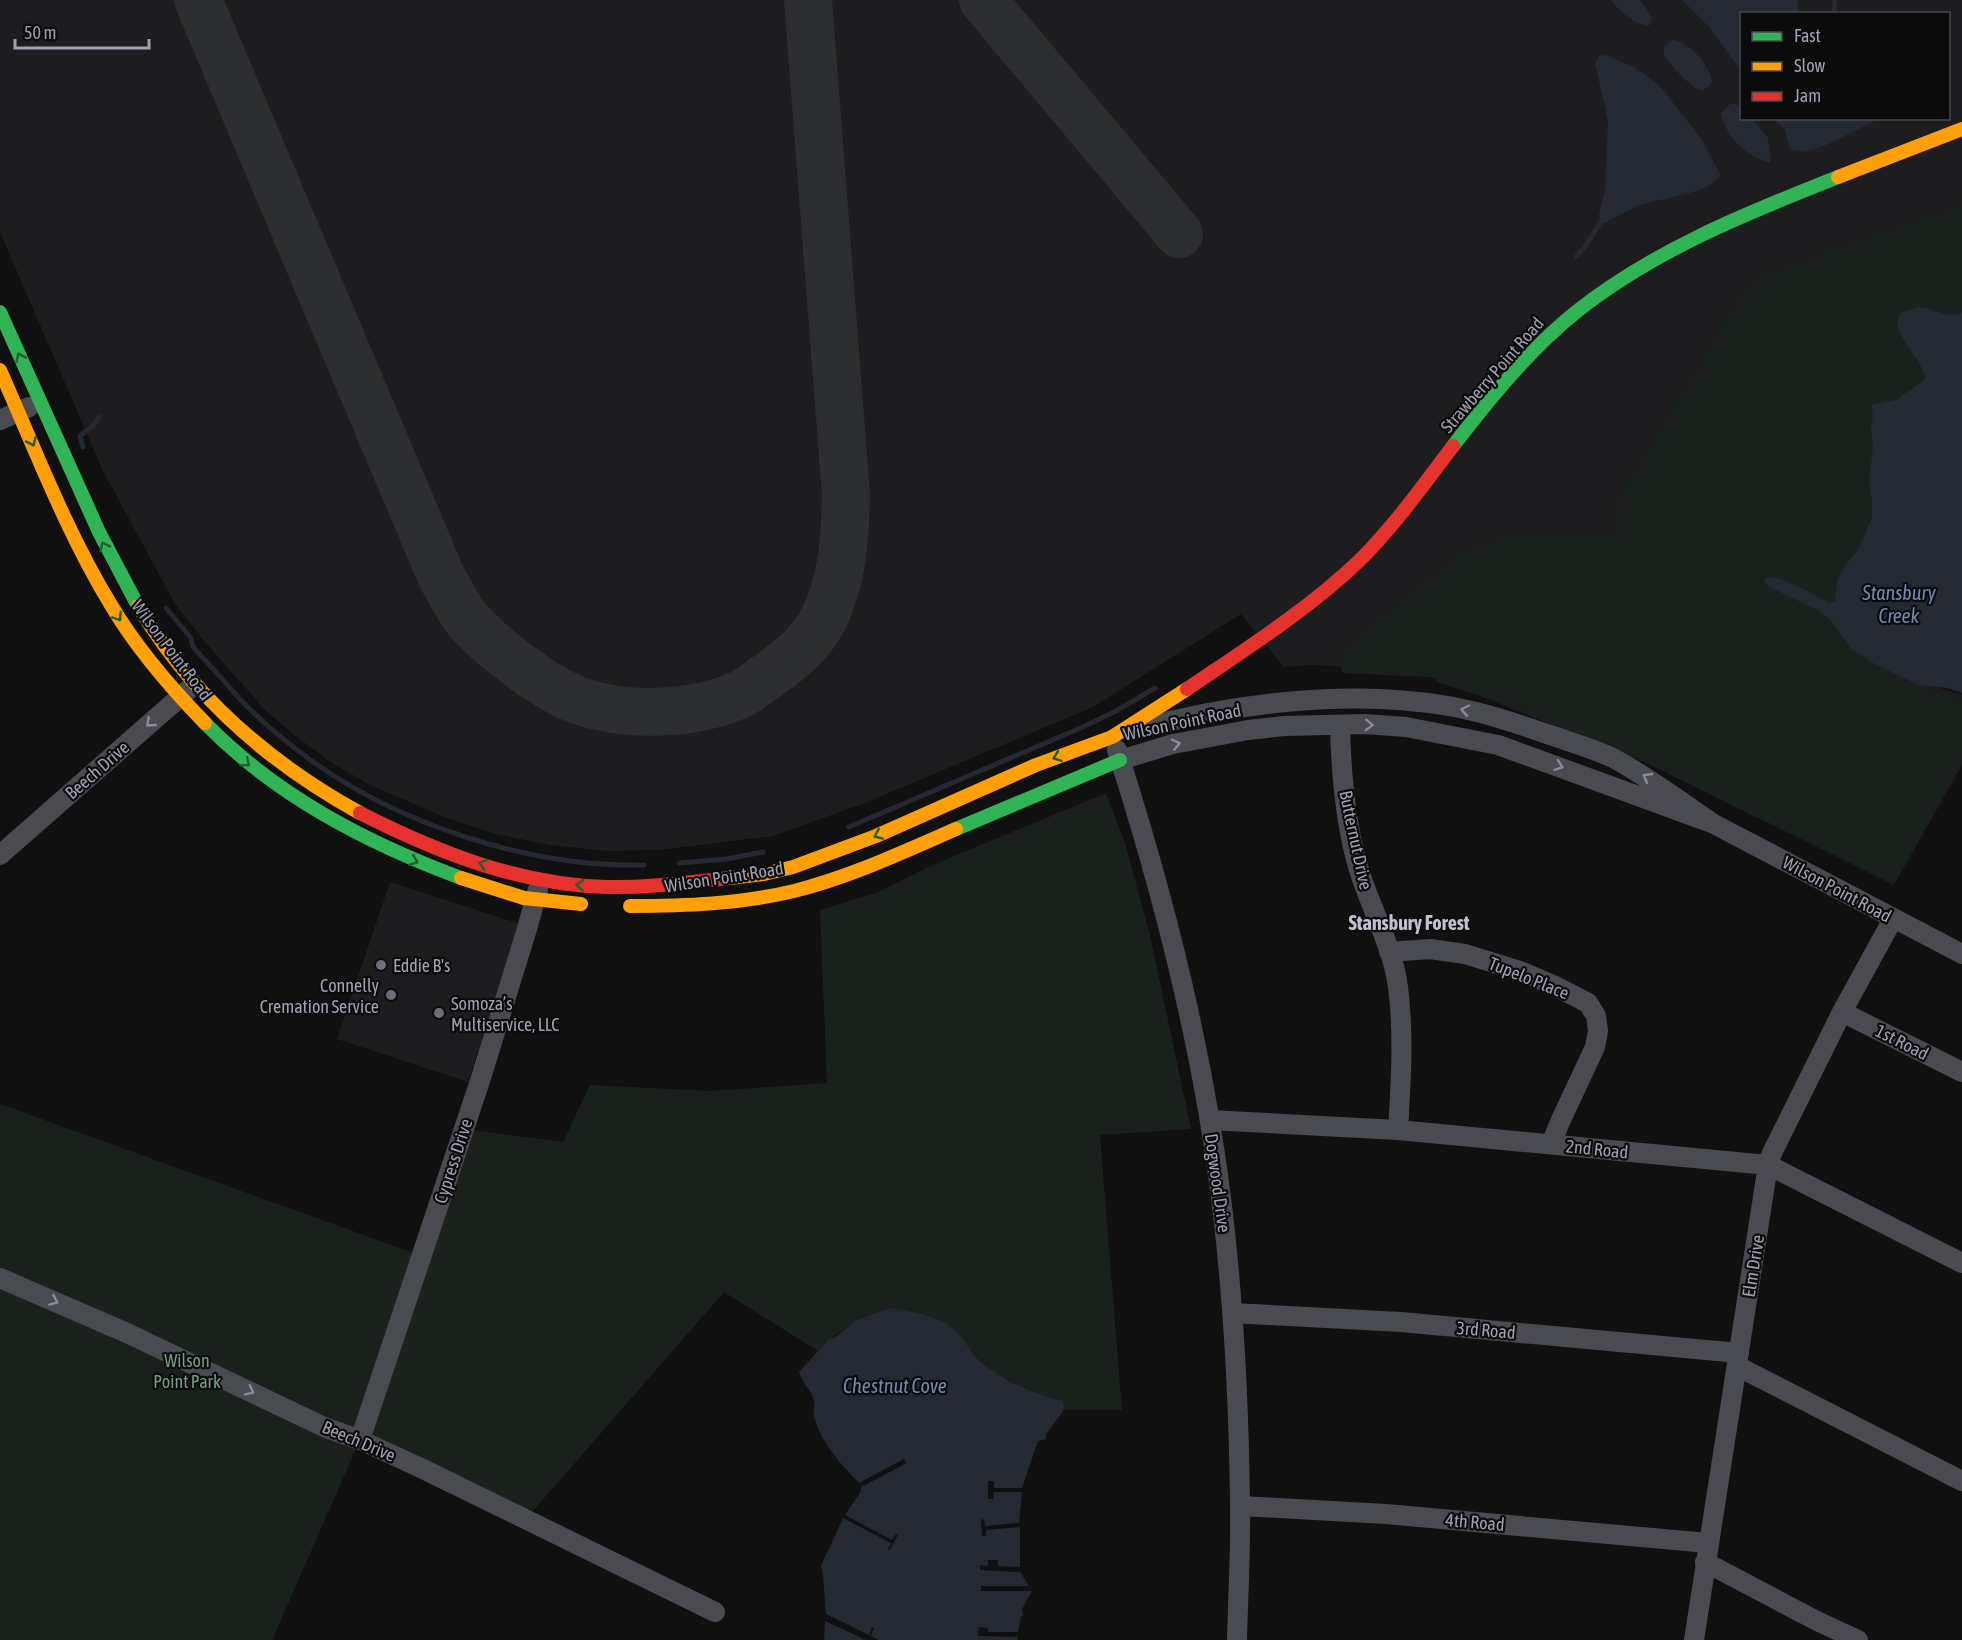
<svg xmlns="http://www.w3.org/2000/svg" width="1962" height="1640" viewBox="0 0 1962 1640" font-family="'Asap Condensed',sans-serif">
  <style>
    .built { fill: #1d1d1f; fill-rule: evenodd }
    .green { fill: #1a211c }
    .water { fill: #242932 }
    .lines { fill: none; stroke-linecap: round; stroke-linejoin: round }
    .stream { stroke: #242932; stroke-width: 5 }
    .taxiway { stroke: #2d2e30; stroke-width: 48 }
    .street { stroke: #4a4b50; stroke-width: 20 }
    .fast { stroke: #30b455; stroke-width: 14 }
    .slow { stroke: #ff9f0a; stroke-width: 14 }
    .jam { stroke: #e5322d; stroke-width: 14 }
    .oneway { stroke: #1e6030 }
    .oneway2 { stroke: #8a8c9a }
    .poi-dot { fill: #6e6f7a; stroke: #0b0b0c; stroke-width: 2 }
    .labels { text-anchor: middle; dominant-baseline: central; stroke-width: 4.5; stroke-linejoin: round; paint-order: stroke }
    .street-label { font-size: 18px; fill: #a0a2b3; stroke: #0b0b0c }
    .poi-label { font-size: 18px; fill: #a0a2b3; stroke: #0b0b0c; text-anchor: start }
    .park-label { font-size: 18px; fill: #769f81; stroke: #0b0b0c }
    .water-label { font-size: 20px; font-style: italic; fill: #7488b1; stroke: #0b0b0c }
    .neighbourhood-label { font-size: 20px; font-weight: bold; fill: #c1c2cf; stroke: #0b0b0c }
  </style>
  <rect width="100%" height="100%" fill="#101011"/>
  <path class="built" d="M 0,0 L 1962,0 L 1962,386 L 1890,659 L 1940,688 L 1962,694 L 1962,765 L 1894,885 L 1649,764 L 1478,695 L 1439,683 L 1431,677 L 1373,668 L 1314,665 L 1284,667 L 1241,614 L 1093,707 L 865,803 L 773,836 L 659,850 L 607,851 L 550,845 L 496,834 L 444,817 L 368,784 L 329,761 L 293,734 L 265,710 L 200,636 L 175,604 L 102,469 L 0,232 ZM 1742,14 L 1948,14 L 1948,118 L 1742,118 Z
    M 390,882 L 520,924 L 468,1082 L 337,1039 Z"/>
  <path class="green" d="M 1962,203 L 1962,386 L 1875,661 L 1922,690 L 1962,701 L 1962,760 L 1894,884 L 1624,752 L 1524,709 L 1429,677 L 1343,673 L 1338,656 L 1397,603 L 1458,553 L 1502,537 L 1561,537 L 1622,531 L 1611,510 L 1751,278 Z
    M 1106,793 L 1125,843 L 1150,935 L 1191,1129 L 1100,1135 L 1122,1410 L 1064,1410 L 1062,1401 L 1033,1393 L 994,1372 L 978,1359 L 957,1333 L 889,1308 C 862,1317 837,1330 818,1351 L 724,1292 L 526,1519 L 360,1440 L 272,1640 L 0,1640 L 0,1104 L 422,1256 L 464,1129 L 563,1142 L 590,1085 L 709,1091 L 827,1083 L 820,910 L 876,893 L 933,865 Z"/>
  <path class="water" d="M 1611,0 L 1640,0 L 1652,17 L 1650,25 C 1637,27 1618,10 1611,0 Z
    M 1682,0 L 1797,0 L 1799,13 L 1742,14 L 1741,71 L 1709,27 Z
    M 1673,40 C 1690,42 1710,65 1712,82 L 1708,87 L 1702,91 L 1695,88 L 1682,77 L 1664,56 L 1664,46 Z
    M 1606,55 L 1634,67 L 1655,82 L 1665,92 L 1702,140 L 1721,176 L 1707,187 L 1687,194 L 1639,205 L 1605,223 L 1601,221 L 1599,215 L 1605,188 L 1608,121 L 1595,63 L 1599,56 Z
    M 1730,104 L 1736,104 L 1741,108 L 1742,118 L 1752,119 L 1768,138 L 1771,161 L 1769,163 C 1744,153 1727,140 1721,113 Z
    M 1772,119 L 1880,119 C 1857,127 1814,159 1790,149 L 1784,128 Z
    M 1918,307 C 1936,307 1943,319 1962,313 L 1962,693 L 1947,688 L 1918,685 L 1873,663 L 1851,649 L 1832,622 L 1821,612 L 1770,587 L 1765,583 L 1765,578 C 1779,574 1816,595 1829,603 L 1835,602 L 1837,581 L 1846,564 L 1859,549 L 1872,517 L 1872,499 L 1869,481 L 1873,447 L 1871,427 L 1873,416 L 1871,405 L 1896,400 L 1923,381 L 1925,377 C 1920,357 1902,345 1897,324 L 1900,313 Z
    M 889,1308 C 911,1311 941,1316 957,1332 C 966,1341 971,1353 980,1361 C 1005,1382 1032,1393 1063,1401 L 1064,1410 L 1046,1434 L 1046,1439 L 1038,1441 L 1022,1488 L 994,1488 L 994,1481 L 988,1481 L 988,1499 L 993,1499 L 994,1492 L 1022,1492 L 1019,1523 L 985,1526 L 984,1519 L 981,1520 L 982,1536 L 986,1536 L 986,1530 L 1020,1527 L 1020,1567 L 998,1566 L 998,1560 L 988,1560 L 988,1566 L 980,1565 L 980,1570 L 1020,1572 L 1029,1586 L 981,1586 L 981,1591 L 1032,1591 L 1022,1609 L 1023,1615 L 1021,1617 L 1018,1632 L 988,1632 L 988,1628 L 979,1627 L 978,1636 L 1018,1637 L 1017,1640 L 879,1640 L 871,1636 L 874,1628 L 872,1627 L 869,1635 L 826,1614 L 823,1574 L 821,1566 L 843,1518 L 891,1543 L 888,1549 L 889,1551 L 898,1535 L 896,1534 L 892,1540 L 845,1515 L 861,1491 L 861,1487 L 907,1463 L 904,1459 L 859,1483 C 842,1466 822,1443 815,1420 C 812,1412 816,1405 813,1397 C 809,1388 802,1382 799,1372 L 828,1340 L 835,1337 L 855,1321 Z
    M 825,1621 L 866,1640 L 824,1640 Z"/>
  <g class="lines">
    <path class="stream" d="M 1834,14 L 1835,0
      M 1576,257 L 1587,244 L 1601,221
      M 83,447 L 80,436 L 94,425 L 99,417
      M 166,608 L 191,638 L 193,647 C 209,664 224,681 239,698 C 256,716 280,737 300,752 C 392,823 529,868 644,865
      M 849,827 L 1083,727 L 1116,711 L 1155,688
      M 679,863 L 727,859 L 763,852"/>
    <path class="taxiway" d="M 198,0 L 442,578 C 451,592 459,612 471,624 C 495,649 539,683 570,697 C 618,718 691,716 739,695 C 747,691 755,685 762,680 C 786,663 809,647 823,620 C 843,581 845,537 846,495 L 808,0
      M 983,0 L 1179,234"/>
    <path class="street" d="M 0,420 L 29,407
      M 1340,725 C 1341,773 1345,823 1359,870 C 1371,909 1393,947 1398,987 C 1404,1034 1401,1082 1398,1130
      M 1136,730 C 1233,703 1348,689 1448,706 C 1484,712 1518,724 1553,736 C 1573,743 1594,749 1613,758 C 1648,777 1679,800 1712,823
      M 1117,750 C 1165,899 1205,1058 1223,1214 C 1234,1310 1239,1407 1240,1504 C 1241,1549 1238,1595 1237,1640
      M 1120,760 L 1173,744 L 1248,730 L 1284,726 L 1365,724 L 1406,727 L 1498,745 L 1712,823 L 1962,954
      M 0,855 L 188,690
      M 1389,952 L 1430,949 L 1465,954 L 1520,971 L 1553,985 L 1588,1003 L 1596,1016 L 1598,1031 L 1595,1047 L 1560,1122 L 1551,1144
      M 1842,1012 L 1962,1072
      M 1210,1120 L 1398,1130 L 1768,1165 L 1962,1263
      M 0,1278 L 127,1333 L 324,1427 L 360,1440 L 423,1469 L 715,1612
      M 1232,1313 L 1401,1322 L 1739,1353
      M 1737,1366 L 1962,1481
      M 360,1440 L 479,1084 L 527,929 L 538,889
      M 1241,1506 L 1386,1514 L 1708,1543
      M 1705,1562 L 1817,1621 L 1858,1640
      M 1694,1640 L 1768,1165 L 1772,1153 L 1842,1012 L 1893,919"/>
    <path class="fast" d="M 0,312 L 99,532 L 138,606
      M 1453,446 C 1490,398 1529,350 1576,312 C 1654,250 1747,213 1838,177
      M 205,723 C 276,796 367,843 461,878
      M 956,829 L 1120,760"/>
    <path class="slow" d="M 1838,177 L 1962,129
      M 0,370 C 35,449 66,531 111,605 C 137,649 170,687 205,723
      M 138,606 C 192,696 269,763 360,813
      M 461,878 L 524,898 L 581,904
      M 730,878 L 764,874 L 793,867 L 876,836 L 1036,765 L 1112,737 L 1187,689
      M 630,906 C 685,906 740,904 794,891 C 850,877 903,852 956,829"/>
    <path class="jam" d="M 1187,689 C 1246,649 1309,609 1360,560 C 1395,525 1424,484 1453,446
      M 360,813 C 437,852 519,885 607,887 C 649,888 689,882 730,878"/>
  </g>
  <defs><path id="oneway-chevron" d="M-2-3.5L2.5 0L-2 3.5" fill="none" stroke-width="1.6" stroke-linecap="round" stroke-linejoin="round" transform="scale(1.5)"/></defs>
  <g class="oneway">
    <use href="#oneway-chevron" transform="translate(20 357) rotate(-114)"/>
    <use href="#oneway-chevron" transform="translate(32 442) rotate(66)"/>
    <use href="#oneway-chevron" transform="translate(104 546) rotate(-116)"/>
    <use href="#oneway-chevron" transform="translate(118 617) rotate(56)"/>
    <use href="#oneway-chevron" transform="translate(1057 757) rotate(160)"/>
    <use href="#oneway-chevron" transform="translate(246 763) rotate(40)"/>
    <use href="#oneway-chevron" transform="translate(878 835) rotate(157)"/>
    <use href="#oneway-chevron" transform="translate(414 861) rotate(22)"/>
    <use href="#oneway-chevron" transform="translate(483 864) rotate(-162)"/>
    <use href="#oneway-chevron" transform="translate(580 885) rotate(-176)"/>
  </g>
  <g class="oneway2">
    <use href="#oneway-chevron" transform="translate(1465 710) rotate(-168)"/>
    <use href="#oneway-chevron" transform="translate(150 723) rotate(139)"/>
    <use href="#oneway-chevron" transform="translate(1369 725) rotate(2)"/>
    <use href="#oneway-chevron" transform="translate(1176 744) rotate(-13)"/>
    <use href="#oneway-chevron" transform="translate(1559 766) rotate(20)"/>
    <use href="#oneway-chevron" transform="translate(1647 777) rotate(-150)"/>
    <use href="#oneway-chevron" transform="translate(54 1301) rotate(24)"/>
    <use href="#oneway-chevron" transform="translate(250 1391) rotate(26)"/>
  </g>
  <g class="poi-dot">
    <circle cx="381" cy="965" r="6"/>
    <circle cx="391" cy="995" r="6"/>
    <circle cx="439" cy="1013" r="6"/>
  </g>
  <g class="labels">
    <g class="street-label">
      <text transform="translate(1492 375) rotate(-49)">Strawberry Point Road</text>
      <text transform="translate(172 650) rotate(53)">Wilson Point Road</text>
      <text transform="translate(1182 722) rotate(-12)">Wilson Point Road</text>
      <text transform="translate(97 770) rotate(-41)">Beech Drive</text>
      <text transform="translate(1356 840) rotate(78)">Butternut Drive</text>
      <text transform="translate(724 877) rotate(-9)">Wilson Point Road</text>
      <text transform="translate(1837 889) rotate(28)">Wilson Point Road</text>
      <text transform="translate(1529 978) rotate(22)">Tupelo Place</text>
      <text transform="translate(1902 1042) rotate(27)">1st Road</text>
      <text transform="translate(1597 1149) rotate(6)">2nd Road</text>
      <text transform="translate(453 1161) rotate(-72)">Cypress Drive</text>
      <text transform="translate(1218 1183) rotate(82)">Dogwood Drive</text>
      <text transform="translate(1753 1266) rotate(-81)">Elm Drive</text>
      <text transform="translate(1486 1330) rotate(5)">3rd Road</text>
      <text transform="translate(359 1441) rotate(23)">Beech Drive</text>
      <text transform="translate(1475 1522) rotate(5)">4th Road</text>
    </g>
    <g class="poi-label">
      <text x="393" y="965">Eddie B's</text>
      <text x="379" y="985" text-anchor="end">Connelly<tspan x="379" dy="21">Cremation Service</tspan></text>
      <text x="451" y="1003">Somoza’s<tspan x="451" dy="21">Multiservice, LLC</tspan></text>
    </g>
    <g class="park-label">
      <text x="187" y="1360">Wilson<tspan x="187" dy="21">Point Park</tspan></text>
    </g>
    <g class="water-label">
      <text x="1899" y="592">Stansbury<tspan x="1899" dy="23">Creek</tspan></text>
      <text x="895" y="1385">Chestnut Cove</text>
    </g>
    <g class="neighbourhood-label">
      <text x="1409" y="922">Stansbury Forest</text>
    </g>
  </g>
  <rect x="1740" y="12" width="210" height="108" fill="#0b0b0c" stroke="#47474f" stroke-width="1.5"/>
  <rect x="1752" y="32" width="30" height="9" fill="#30b455" stroke="#47474f" stroke-width="1.5"/>
  <text x="1794" y="42" font-size="18" fill="#a0a2b3">Fast</text>
  <rect x="1752" y="62" width="30" height="9" fill="#ff9f0a" stroke="#47474f" stroke-width="1.5"/>
  <text x="1794" y="72" font-size="18" fill="#a0a2b3">Slow</text>
  <rect x="1752" y="92" width="30" height="9" fill="#e5322d" stroke="#47474f" stroke-width="1.5"/>
  <text x="1794" y="102" font-size="18" fill="#a0a2b3">Jam</text>
  <path d="M15 39v9h134v-9" fill="none" stroke="#a0a2b3" stroke-width="3"/>
  <text x="24" y="39" font-size="18" fill="#a0a2b3" stroke="#0b0b0c" stroke-width="4.5" paint-order="stroke">50 m</text>
</svg>
